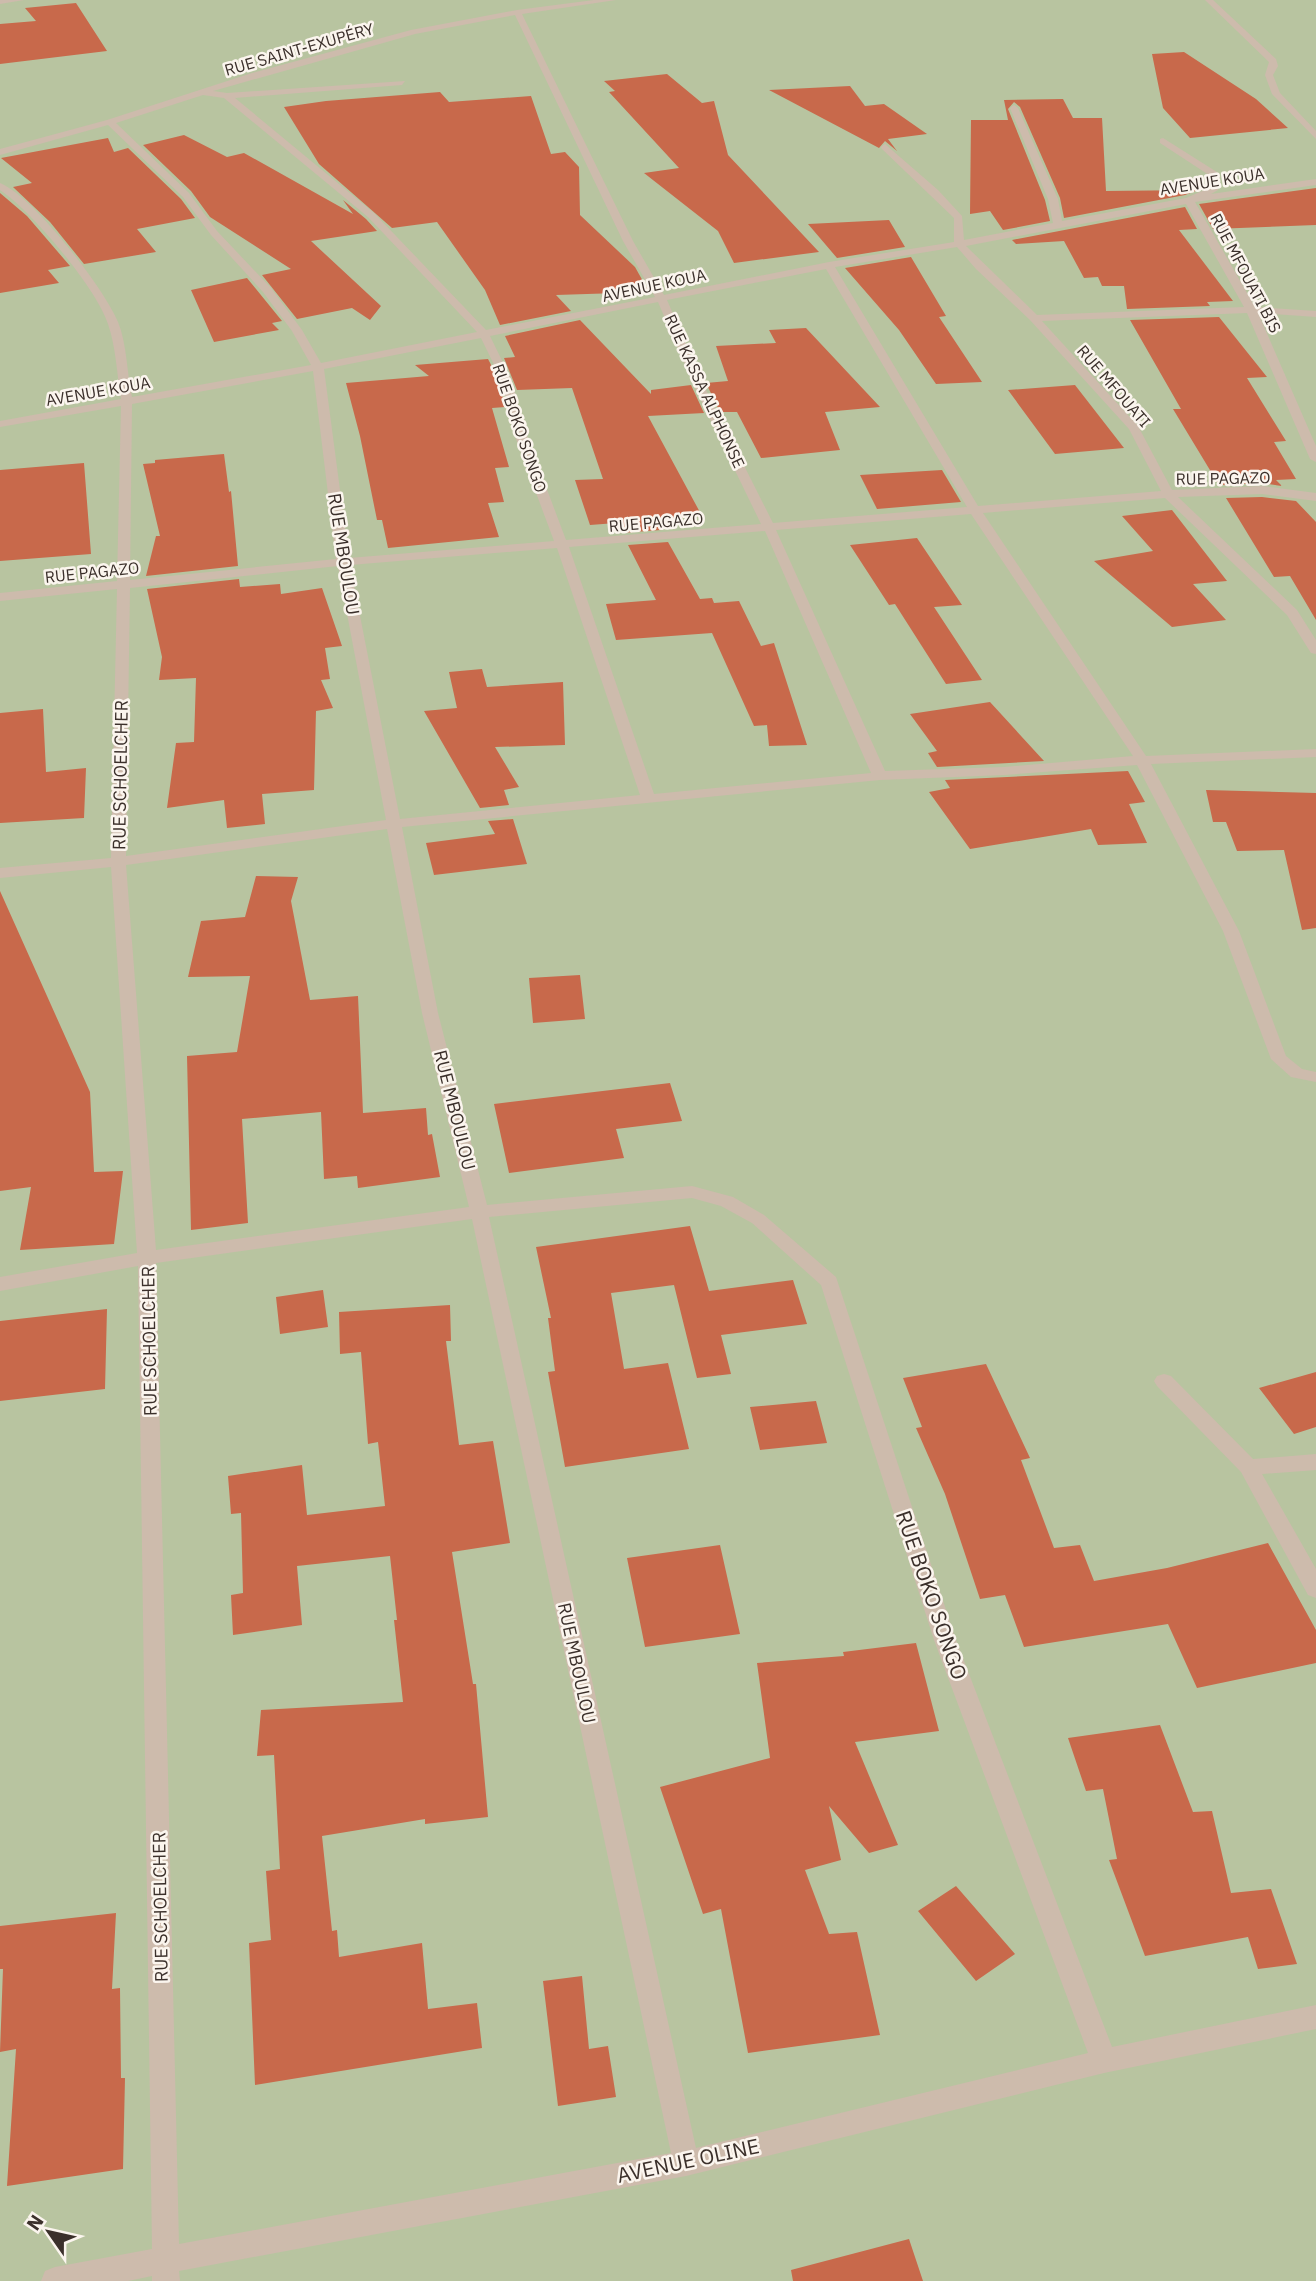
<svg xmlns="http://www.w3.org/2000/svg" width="1316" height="2281" viewBox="0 0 1316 2281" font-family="'IBM Plex Sans',sans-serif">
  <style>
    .green { fill: #b8c4a0 }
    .building { fill: #c8694b }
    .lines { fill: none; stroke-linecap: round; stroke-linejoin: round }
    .minor { fill: #cdbbac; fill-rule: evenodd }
    .labels { text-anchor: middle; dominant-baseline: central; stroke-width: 5; stroke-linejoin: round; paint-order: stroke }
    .far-street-label { font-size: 16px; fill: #3b302b; stroke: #fbf5ee }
    .street-label { font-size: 18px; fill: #3b302b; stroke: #fbf5ee }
    .near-street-label { font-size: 21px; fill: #3b302b; stroke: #fbf5ee }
  </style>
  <rect width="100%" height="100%" fill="#f4ebe1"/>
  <path class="green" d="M 0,0 L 1316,0 L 1316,2281 L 0,2281 Z"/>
  <path class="building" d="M 76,3 L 107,51 L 0,64 L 0,24 L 36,21 L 25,8 Z
    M 1184,52 L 1256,99 L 1288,128 L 1190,138 L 1163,108 L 1152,54 Z
    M 667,74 L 702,103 L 714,101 L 728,155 L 819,252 L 734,263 L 718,231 L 644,173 L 679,168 L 609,92 L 615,91 L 604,81 Z
    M 850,86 L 865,106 L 884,104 L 927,134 L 888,139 L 897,151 L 885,141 L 879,148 L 769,90 Z
    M 440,92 L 449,102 L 531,96 L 551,154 L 565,152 L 579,167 L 580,215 L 635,267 L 649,292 L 556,295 L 571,311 L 500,325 L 485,290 L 437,222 L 392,228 L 319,164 L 284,107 L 326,101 Z
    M 1063,99 L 1073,118 L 1102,118 L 1106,191 L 1198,190 L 1185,195 L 1064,218 L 1060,198 L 1020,107 L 1014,102 L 1008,109 L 1045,200 L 1050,221 L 1003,230 L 990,211 L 970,214 L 971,120 L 1008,120 L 1004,100 Z
    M 184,135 L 227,157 L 244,153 L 353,214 L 343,200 L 366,219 L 377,231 L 311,241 L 381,306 L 370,320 L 352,308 L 297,319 L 262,275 L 291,269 L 210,217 L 191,191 L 143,145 Z
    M 108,138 L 114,152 L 128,148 L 181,199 L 195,218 L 137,229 L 156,252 L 84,264 L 50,222 L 13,187 L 32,183 L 1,158 Z
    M 1316,188 L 1316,225 L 1213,229 L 1199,204 Z
    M 0,193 L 27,216 L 70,266 L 48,270 L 59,283 L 0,293 Z
    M 1185,207 L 1197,229 L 1179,230 L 1233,301 L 1207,302 L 1210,306 L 1127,309 L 1124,286 L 1102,286 L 1098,277 L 1084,278 L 1064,241 L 1016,244 L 1012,240 Z
    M 889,220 L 905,247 L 837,258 L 808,224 Z
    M 911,257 L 946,316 L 939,317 L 982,382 L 936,384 L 899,330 L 845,268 Z
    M 247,278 L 282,321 L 272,323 L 279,330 L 214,342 L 191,290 Z
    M 1219,317 L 1267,377 L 1247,378 L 1286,441 L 1274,442 L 1296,479 L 1276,480 L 1282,486 L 1262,483 L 1219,485 L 1173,409 L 1181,409 L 1130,320 Z
    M 580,320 L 651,394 L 651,390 L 691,385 L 704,413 L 648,416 L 702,516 L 655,520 L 661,530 L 621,533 L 616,523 L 590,525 L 575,480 L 603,479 L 572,388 L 517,390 L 504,358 L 515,357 L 505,336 Z
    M 806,328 L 880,407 L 825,412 L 840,450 L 761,458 L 737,412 L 720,412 L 706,383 L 728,381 L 716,346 L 776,343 L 769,330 Z
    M 488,359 L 499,380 L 505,407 L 492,408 L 509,467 L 495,468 L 504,502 L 488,503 L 499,537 L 388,548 L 382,520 L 377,520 L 360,436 L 346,383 L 429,376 L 415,365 Z
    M 1075,385 L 1124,448 L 1055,454 L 1008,390 Z
    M 224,454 L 229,492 L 231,491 L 238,566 L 146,576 L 156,536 L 160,536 L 143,464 L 155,463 L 155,460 Z
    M 84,463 L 91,554 L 0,561 L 0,470 Z
    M 942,470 L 961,502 L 877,509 L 860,475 Z
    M 1262,497 L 1296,501 L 1316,522 L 1316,620 L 1290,576 L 1274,577 L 1226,498 Z
    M 1172,510 L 1227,581 L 1193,584 L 1226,620 L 1172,627 L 1094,561 L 1153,551 L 1122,516 Z
    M 917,538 L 962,605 L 934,607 L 982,680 L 946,684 L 895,604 L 889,605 L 850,545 Z
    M 668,542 L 700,599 L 712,598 L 714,603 L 739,601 L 761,646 L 774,643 L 807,745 L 769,746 L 767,725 L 754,726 L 712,633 L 616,640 L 606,604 L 656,600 L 628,545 Z
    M 239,579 L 240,587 L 280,584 L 281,594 L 322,588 L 342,646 L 325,648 L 330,679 L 321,680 L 333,708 L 316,711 L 314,790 L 262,794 L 265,824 L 227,828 L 224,800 L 167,808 L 176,743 L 194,742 L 196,678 L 159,680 L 162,657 L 147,589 Z
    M 482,669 L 487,687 L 563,682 L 565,745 L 495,747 L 519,787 L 504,790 L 509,805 L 480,808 L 424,711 L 457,708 L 449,672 Z
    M 990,702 L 1044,761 L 937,767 L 928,753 L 937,751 L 910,714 Z
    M 43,709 L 46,772 L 86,768 L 84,818 L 0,823 L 0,713 Z
    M 1128,771 L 1145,802 L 1129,804 L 1147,843 L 1098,845 L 1091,829 L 970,849 L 929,792 L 950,788 L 945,780 Z
    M 1206,790 L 1316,793 L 1316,928 L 1302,930 L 1284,850 L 1237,851 L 1226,822 L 1213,822 Z
    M 513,819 L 527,864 L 434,875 L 426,843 L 495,834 L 488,821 Z
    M 256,876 L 298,877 L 291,901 L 310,1000 L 358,996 L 363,1113 L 426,1108 L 428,1135 L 432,1134 L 440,1177 L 358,1188 L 357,1176 L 324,1179 L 321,1112 L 242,1119 L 248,1223 L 191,1230 L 187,1056 L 237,1052 L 250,976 L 188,977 L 201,921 L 245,917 Z
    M 0,891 L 90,1092 L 94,1172 L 123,1171 L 114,1244 L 20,1250 L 31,1187 L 0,1191 Z
    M 580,975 L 585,1019 L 533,1023 L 529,978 Z
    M 670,1083 L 682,1121 L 616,1129 L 624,1158 L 509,1173 L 494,1104 Z
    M 690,1226 L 709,1291 L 793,1280 L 807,1324 L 721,1335 L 731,1374 L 697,1378 L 674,1285 L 611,1293 L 624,1369 L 668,1363 L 689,1449 L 565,1467 L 548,1372 L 555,1371 L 548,1318 L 551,1318 L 536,1247 Z
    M 323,1290 L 328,1327 L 280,1334 L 276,1297 Z
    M 450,1305 L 451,1341 L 446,1341 L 459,1445 L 493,1441 L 510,1543 L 452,1552 L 473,1684 L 476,1684 L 488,1817 L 425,1824 L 425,1819 L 322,1836 L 332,1931 L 337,1930 L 339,1957 L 422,1943 L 428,2009 L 477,2003 L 482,2048 L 255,2085 L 249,1943 L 271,1940 L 266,1871 L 280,1869 L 274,1755 L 257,1756 L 261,1710 L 403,1702 L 394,1620 L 397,1620 L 390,1556 L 297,1566 L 302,1625 L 233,1635 L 231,1595 L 243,1593 L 241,1513 L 231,1514 L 228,1476 L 302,1465 L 307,1515 L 385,1506 L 378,1442 L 368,1444 L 361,1352 L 340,1354 L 339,1312 Z
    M 107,1309 L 105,1389 L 0,1401 L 0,1321 Z
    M 986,1364 L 1030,1458 L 1021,1460 L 1054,1548 L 1080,1545 L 1094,1581 L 1167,1568 L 1268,1543 L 1316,1630 L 1316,1663 L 1197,1688 L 1168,1624 L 1024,1647 L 1005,1595 L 980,1599 L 945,1494 L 916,1428 L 922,1427 L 903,1378 Z
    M 1316,1372 L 1316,1427 L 1294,1434 L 1259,1388 Z
    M 816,1401 L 827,1443 L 760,1450 L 750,1407 Z
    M 720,1545 L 740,1634 L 645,1647 L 627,1558 Z
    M 916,1643 L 939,1731 L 855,1742 L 898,1845 L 869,1853 L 829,1806 L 841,1860 L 805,1870 L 829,1934 L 857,1932 L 880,2035 L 748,2053 L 721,1909 L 703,1914 L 660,1787 L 770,1758 L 757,1663 L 844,1656 L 843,1652 Z
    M 1160,1725 L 1193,1812 L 1212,1811 L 1231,1893 L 1271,1889 L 1297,1964 L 1258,1969 L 1248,1937 L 1145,1956 L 1109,1860 L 1117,1859 L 1103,1789 L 1086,1791 L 1068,1738 Z
    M 956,1886 L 1015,1954 L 976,1981 L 918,1911 Z
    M 116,1913 L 112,1989 L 120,1988 L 121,2078 L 125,2078 L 123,2169 L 7,2186 L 16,2049 L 0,2052 L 3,1969 L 0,1969 L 0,1926 Z
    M 582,1976 L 589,2049 L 608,2046 L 616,2097 L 558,2106 L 543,1981 Z
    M 909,2239 L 923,2281 L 793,2281 L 791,2270 Z"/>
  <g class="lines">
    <path class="minor" d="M 0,0 L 24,0 L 0,4 Z
      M 594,0 L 616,0 L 522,14 L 633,241 L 664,295 L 829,262 L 954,242 L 954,218 L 882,149 L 881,147 L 885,144 L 938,190 L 962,216 L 964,240 L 1053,223 L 1048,199 L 1010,108 L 1014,105 L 1018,108 L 1058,199 L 1062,221 L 1186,198 L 1209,188 L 1212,177 L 1160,143 L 1160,139 L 1163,138 L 1220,174 L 1218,190 L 1211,194 L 1316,179 L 1316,185 L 1195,202 L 1255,307 L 1316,311 L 1316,317 L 1258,313 L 1316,446 L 1316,462 L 1310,459 L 1247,313 L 1042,321 L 1138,426 L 1172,490 L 1262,486 L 1316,493 L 1316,501 L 1262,494 L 1178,497 L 1297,610 L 1316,640 L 1316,654 L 1311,653 L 1287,615 L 1165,498 L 983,513 L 1146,756 L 1316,749 L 1316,757 L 1151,764 L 1239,931 L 1286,1056 L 1302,1069 L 1316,1072 L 1316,1082 L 1291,1077 L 1271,1059 L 1223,931 L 1137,765 L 1004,775 L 880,780 L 402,827 L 438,1013 L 487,1205 L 692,1186 L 733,1197 L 764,1215 L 836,1277 L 956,1640 L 1112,2047 L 1316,2005 L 1316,2029 L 1104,2073 L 686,2176 L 179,2271 L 180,2281 L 152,2281 L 152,2276 L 128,2281 L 41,2281 L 45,2271 L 55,2267 L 152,2249 L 138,1266 L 0,1291 L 0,1277 L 137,1253 L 111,867 L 0,878 L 0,868 L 111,858 L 117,589 L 0,601 L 0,593 L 117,581 L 121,406 L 0,427 L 0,421 L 121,399 C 117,375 116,347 108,324 C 97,289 31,210 0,190 L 0,183 C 33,196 104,288 118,322 C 127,344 127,374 132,397 L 311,365 L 292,331 L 263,292 L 211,235 L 183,197 L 108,125 L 0,155 L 0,149 L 107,120 L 252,73 L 411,30 L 517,10 ZM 515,15 L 623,241 L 655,297 L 486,330 L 374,213 L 235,98 L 402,85 L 405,81 L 227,93 L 213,91 L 415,34 ZM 203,95 L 224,98 L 368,217 L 477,332 L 321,363 L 302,330 L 271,288 L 217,231 L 189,193 L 116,123 ZM 1186,204 L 1244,307 L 1037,315 L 966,246 ZM 957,247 L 976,269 L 1030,320 L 1129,429 L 1161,491 L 978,506 L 835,267 ZM 826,269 L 967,507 L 773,523 L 706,390 L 667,300 ZM 658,302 L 696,390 L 761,524 L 566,540 L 528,439 L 511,379 L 490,336 ZM 481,338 L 501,379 L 516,439 L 554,541 L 349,558 L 324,369 ZM 313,371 L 336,559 L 130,580 L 132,404 ZM 971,514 L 1133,756 L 1004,767 L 885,771 L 776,530 ZM 765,531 L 871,773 L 654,794 L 569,547 ZM 557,548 L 640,795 L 400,819 L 350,565 ZM 338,566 L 386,820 L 126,856 L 130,588 ZM 387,829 L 422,1013 L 469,1207 L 156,1250 L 126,865 ZM 692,1198 L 721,1206 L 752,1223 L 821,1285 L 934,1640 L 1088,2053 L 696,2148 L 489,1217 ZM 472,1219 L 671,2153 L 179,2244 L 156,1263 Z
      M 1205,0 L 1213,0 L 1276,59 L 1278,66 L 1273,75 L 1280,93 L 1316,131 L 1316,139 L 1272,94 L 1265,75 L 1269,62 Z
      M 1164,1374 L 1171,1376 L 1253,1459 L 1316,1454 L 1316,1470 L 1262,1474 L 1316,1569 L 1316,1598 L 1308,1595 L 1241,1472 L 1157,1386 L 1154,1381 L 1157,1376 Z"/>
  </g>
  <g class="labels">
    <g class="far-street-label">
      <text transform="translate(299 49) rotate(-16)">RUE SAINT-EXUPÉRY</text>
      <text transform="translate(1212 181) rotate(-9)">AVENUE KOUA</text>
      <text transform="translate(1246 273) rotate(62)">RUE MFOUATI BIS</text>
      <text transform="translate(654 285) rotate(-12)">AVENUE KOUA</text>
      <text transform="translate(1114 386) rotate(49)">RUE MFOUATI</text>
      <text transform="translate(98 391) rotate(-10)">AVENUE KOUA</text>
      <text transform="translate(705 391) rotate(65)">RUE KASSA ALPHONSE</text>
      <text transform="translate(520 428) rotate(71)">RUE BOKO SONGO</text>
      <text transform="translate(1223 478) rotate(-1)">RUE PAGAZO</text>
      <text transform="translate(656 522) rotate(-5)">RUE PAGAZO</text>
      <text transform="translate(92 572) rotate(-6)">RUE PAGAZO</text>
    </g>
    <g class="street-label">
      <text transform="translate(344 554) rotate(81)">RUE MBOULOU</text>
      <text transform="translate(120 775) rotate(-89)">RUE SCHOELCHER</text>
      <text transform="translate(455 1110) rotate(76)">RUE MBOULOU</text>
      <text transform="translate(149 1341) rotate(-91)">RUE SCHOELCHER</text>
      <text transform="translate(577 1663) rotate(78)">RUE MBOULOU</text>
      <text transform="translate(160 1907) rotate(-91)">RUE SCHOELCHER</text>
    </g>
    <g class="near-street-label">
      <text transform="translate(932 1595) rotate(71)">RUE BOKO SONGO</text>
      <text transform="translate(688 2160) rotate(-12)">AVENUE OLINE</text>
    </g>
  </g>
  <g transform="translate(49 2232) rotate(304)" stroke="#fbf5ee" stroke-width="5" paint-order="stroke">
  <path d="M0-5L12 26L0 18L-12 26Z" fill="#3b302b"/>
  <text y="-10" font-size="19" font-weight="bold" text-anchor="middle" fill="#3b302b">N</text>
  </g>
</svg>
